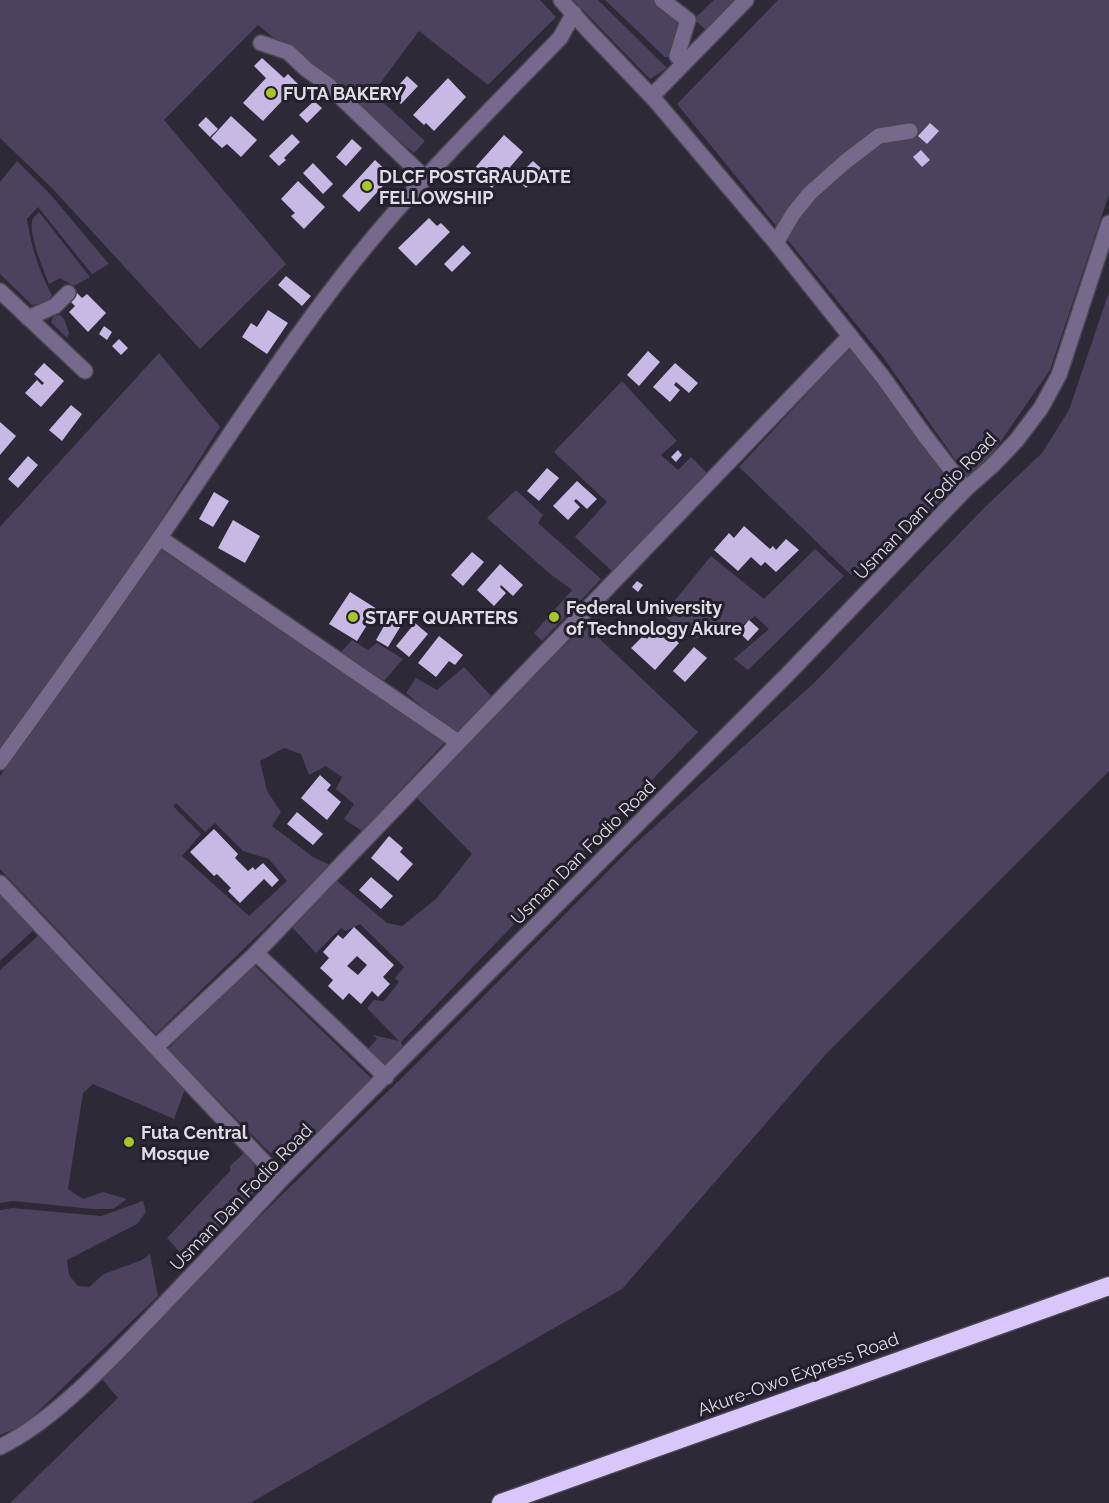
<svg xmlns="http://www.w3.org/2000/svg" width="1109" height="1503" viewBox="0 0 1109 1503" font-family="Raleway,sans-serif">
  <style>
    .green { fill: #4d425e; fill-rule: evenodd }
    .building { fill: #c8b8e4; fill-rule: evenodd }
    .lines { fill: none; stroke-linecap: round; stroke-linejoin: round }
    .minor-casing { stroke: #494652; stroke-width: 18 }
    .highway-casing { stroke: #494652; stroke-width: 21 }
    .minor { stroke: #76698c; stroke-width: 15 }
    .highway { stroke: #d9c6fa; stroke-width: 18 }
    .poi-dot { fill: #a6c820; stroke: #241f2c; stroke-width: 2 }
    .labels { text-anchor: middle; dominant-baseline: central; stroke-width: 6; stroke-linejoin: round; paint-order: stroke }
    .poi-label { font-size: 18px; font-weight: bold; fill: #dfdce5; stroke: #241f2c; text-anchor: start }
    .street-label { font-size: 18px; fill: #dfdce5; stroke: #241f2c }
  </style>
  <rect width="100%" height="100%" fill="#2d2936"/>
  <path class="green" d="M 0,0 L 540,0 L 556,17 L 488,85 L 419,31 L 373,93 L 425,141 L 414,153 L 258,25 L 164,120 L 286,264 L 200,349 L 52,188 L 0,138 Z
    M 573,0 L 598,0 L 667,68 L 650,79 Z
    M 605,0 L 655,0 L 684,22 L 671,57 L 665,57 Z
    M 714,0 L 739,0 L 708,32 L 694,19 Z
    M 778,0 L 1109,0 L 1109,194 L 1050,370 L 992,454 L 969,479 L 883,357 L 677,104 Z
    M 17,161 L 50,194 L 109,264 L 92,274 L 38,207 L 27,219 C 31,246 39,272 52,295 L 48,303 L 32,305 L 0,274 L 0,182 Z
    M 39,212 L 90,277 L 74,286 L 60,278 L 49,284 C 44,271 27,232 33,219 C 33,217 38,214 39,212 Z
    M 1109,292 L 1109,771 L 826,1054 L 622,1289 L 250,1503 L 10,1503 L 118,1398 L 98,1374 L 417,1063 L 634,845 L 814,683 L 985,507 L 1042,453 L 1069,410 Z
    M 60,315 L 64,319 L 69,333 L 67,338 L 51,322 L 54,316 Z
    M 855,342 L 962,483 L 851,575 L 739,467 Z
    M 159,353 L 220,427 L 60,679 L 0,762 L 0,527 Z
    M 622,381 L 677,441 L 661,455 L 678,470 L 691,457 L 707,473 L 614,573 L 575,537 L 607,502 L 554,452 Z
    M 516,490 L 543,515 L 538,523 L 601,579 L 542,641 L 534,633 L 572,590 L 549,573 L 487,518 Z
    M 815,549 L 844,576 L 748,670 L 734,659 L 769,629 L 755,616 L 740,627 L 693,639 L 663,615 L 711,556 L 764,599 Z
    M 161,550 L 329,660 L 445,742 L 362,831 L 344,819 L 354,804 L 336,789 L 342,777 L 326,766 L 309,775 L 301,754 L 284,748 L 260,761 L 267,791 L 281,812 L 272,826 L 313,857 L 330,865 L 156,1034 L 0,869 L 0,776 ZM 176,803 L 205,832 L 215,823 L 243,851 L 269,859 L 287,881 L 249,916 L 182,856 L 201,834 L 173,806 Z
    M 585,625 L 698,732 L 401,1042 L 405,1051 L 387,1068 L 367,1050 L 377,1039 L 373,1035 L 399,1041 L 367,1008 L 374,1000 L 384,1001 L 399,982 L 395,978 L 404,967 L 360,924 L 346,931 L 341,928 L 316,953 L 290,925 L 336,880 L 387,923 L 402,926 L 436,899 L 472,854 L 415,796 Z
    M 352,640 L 368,650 L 377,643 L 403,659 L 384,681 L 341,652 Z
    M 464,667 L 494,699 L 457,736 L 406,693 L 416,678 L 437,690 Z
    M 0,891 L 36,928 L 0,961 Z
    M 39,935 L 185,1089 L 174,1119 L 93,1084 L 83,1093 L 68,1189 L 83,1199 L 103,1192 L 127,1199 L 113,1209 L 93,1209 L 13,1201 L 0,1203 L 0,970 Z
    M 253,964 L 372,1079 L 296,1155 L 280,1156 L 269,1152 L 168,1049 Z
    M 244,1153 L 254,1165 L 255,1191 L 188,1261 L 167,1238 L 230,1171 L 230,1166 Z
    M 143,1201 L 146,1212 L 137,1224 L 67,1260 L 69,1275 L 78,1286 L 89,1287 L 104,1274 L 142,1260 L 150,1254 L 158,1296 L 25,1424 L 0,1435 L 0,1210 L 13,1208 L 101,1216 Z"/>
  <path class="building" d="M 262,58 L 284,78 L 288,74 L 298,84 L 263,121 L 243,103 L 266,78 L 254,66 Z
    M 407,76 L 418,86 L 401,104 L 390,95 Z
    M 448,78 L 466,97 L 434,131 L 426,123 L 424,125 L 413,115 Z
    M 314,101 L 322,108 L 307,123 L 299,115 Z
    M 231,116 L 257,140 L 241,157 L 227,144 L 222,148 L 211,138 Z
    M 206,117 L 218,129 L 210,137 L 198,125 Z
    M 930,123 L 939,131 L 927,144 L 918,136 Z
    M 292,134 L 300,142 L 284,158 L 286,160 L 279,166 L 269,156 Z
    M 504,135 L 523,152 L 492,188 L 472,171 Z
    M 352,139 L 362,148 L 346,166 L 336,157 Z
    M 921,150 L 930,160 L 922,167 L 913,157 Z
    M 375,160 L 392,176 L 359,212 L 342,196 Z
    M 533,161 L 543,170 L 526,188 L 516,178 Z
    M 313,163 L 333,184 L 323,194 L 303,173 Z
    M 298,181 L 325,207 L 304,229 L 291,216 L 295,213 L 281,199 Z
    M 429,218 L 437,226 L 441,223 L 450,232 L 416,266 L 398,248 Z
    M 463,245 L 471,253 L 452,272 L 444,264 Z
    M 286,276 L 311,296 L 302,306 L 278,285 Z
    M 77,293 L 82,298 L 87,294 L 106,313 L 88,332 L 69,312 L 75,306 L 70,301 Z
    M 268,310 L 288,323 L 267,354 L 242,337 L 251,323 L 257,327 Z
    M 104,326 L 112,332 L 107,340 L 99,334 Z
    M 119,339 L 128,348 L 121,355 L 112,346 Z
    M 648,351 L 660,362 L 639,386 L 627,375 Z
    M 44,363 L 64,381 L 41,407 L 25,393 L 37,380 L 42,385 L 44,383 L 34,374 Z
    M 675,363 L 698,383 L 689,393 L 676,382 L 674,385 L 680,390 L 670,402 L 653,387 Z
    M 71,405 L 82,414 L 62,441 L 49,430 Z
    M 0,422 L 16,436 L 0,455 Z
    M 678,450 L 682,455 L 676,462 L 671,457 Z
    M 28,456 L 38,465 L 18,488 L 8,479 Z
    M 547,468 L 559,478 L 539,501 L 527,491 Z
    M 577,481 L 597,499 L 587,509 L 576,499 L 574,501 L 580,507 L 568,520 L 553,506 Z
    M 214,492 L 229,501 L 213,527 L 199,519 Z
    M 233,520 L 260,536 L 245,563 L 218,548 Z
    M 744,526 L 770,549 L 773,546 L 776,550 L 786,539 L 799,550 L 776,572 L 765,562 L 761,566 L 751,557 L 738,571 L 714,550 L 729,533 L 734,538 Z
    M 472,552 L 484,562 L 463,586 L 451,575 Z
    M 500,564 L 523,585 L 513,596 L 501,585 L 500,587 L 506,593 L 494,606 L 477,590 Z
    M 637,581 L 643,585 L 638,592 L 632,587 Z
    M 350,592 L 377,609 L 357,641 L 329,624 Z
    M 392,612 L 405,619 L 388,647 L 376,640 Z
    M 749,620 L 759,629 L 748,641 L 739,632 Z
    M 415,623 L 428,634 L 409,657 L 396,646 Z
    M 659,625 L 679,643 L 655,670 L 631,648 L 644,635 L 647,639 Z
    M 439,636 L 463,655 L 455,665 L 449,661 L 436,677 L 418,663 Z
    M 694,647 L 707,658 L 685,682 L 673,671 Z
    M 320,775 L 331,785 L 327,790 L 341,802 L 327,820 L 301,798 Z
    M 297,812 L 323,834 L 313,845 L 287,824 Z
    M 214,829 L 238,854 L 235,858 L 248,871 L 253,867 L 255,870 L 263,863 L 279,880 L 272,887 L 264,879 L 240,903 L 228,891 L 231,888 L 217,874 L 214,876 L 190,852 Z
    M 389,836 L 403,848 L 400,852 L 413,864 L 398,881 L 371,858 Z
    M 371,877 L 393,896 L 381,909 L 359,890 Z
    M 354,927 L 394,965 L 383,977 L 390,984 L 378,997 L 372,991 L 361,1004 L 349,993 L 343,1000 L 328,986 L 333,980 L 320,968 L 329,958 L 323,952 L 338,935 L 343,939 ZM 357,956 L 367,965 L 358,975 L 347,966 Z"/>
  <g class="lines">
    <defs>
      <path id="minor" d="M 561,0 L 587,29 L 654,99 L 776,243 L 882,376 L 925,436 L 966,489
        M 662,0 L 688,20 L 677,56
        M 261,43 L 288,52 L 306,69 L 327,84 L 425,178
        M 652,96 L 746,0
        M 776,243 L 793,214 L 810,193 L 845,162 L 879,136 L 910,131
        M 0,291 L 85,371
        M 28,318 L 55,306 L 68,293
        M 160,538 L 458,742
        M 0,762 C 63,675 126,588 186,499 C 249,407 310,311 383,226 C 438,161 500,100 560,38 L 574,13
        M 0,883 L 281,1180
        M 256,953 L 386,1077
        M 156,1047 L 253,956 L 850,336
        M 0,1447 C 53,1421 105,1365 146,1323 C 191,1276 237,1228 281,1180 L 786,676 L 966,489 L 993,465 L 1016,441 L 1041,408 L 1059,375 L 1109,223"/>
      <path id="highway" d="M 501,1503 L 1109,1286"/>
    </defs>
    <use href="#minor" class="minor-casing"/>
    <use href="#highway" class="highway-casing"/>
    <use href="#minor" class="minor"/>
    <use href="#highway" class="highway"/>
  </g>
  <g class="poi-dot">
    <circle cx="271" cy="93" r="6"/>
    <circle cx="367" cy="186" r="6"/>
    <circle cx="353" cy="617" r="6"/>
    <circle cx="554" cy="617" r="6"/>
    <circle cx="129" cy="1142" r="6"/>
  </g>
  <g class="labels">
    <g class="poi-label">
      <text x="283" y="93">FUTA BAKERY</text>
      <text x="379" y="176">DLCF POSTGRAUDATE<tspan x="379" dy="21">FELLOWSHIP</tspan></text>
      <text x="566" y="607">Federal University<tspan x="566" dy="21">of Technology Akure</tspan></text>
      <text x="365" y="617">STAFF QUARTERS</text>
      <text x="141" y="1132">Futa Central<tspan x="141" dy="21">Mosque</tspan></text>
    </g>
    <g class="street-label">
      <text transform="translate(925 506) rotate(-46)">Usman Dan Fodio Road</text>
      <text transform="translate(583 852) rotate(-45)">Usman Dan Fodio Road</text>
      <text transform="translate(241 1197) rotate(-46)">Usman Dan Fodio Road</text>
      <text transform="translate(798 1374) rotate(-20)">Akure-Owo Express Road</text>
    </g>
  </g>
</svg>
